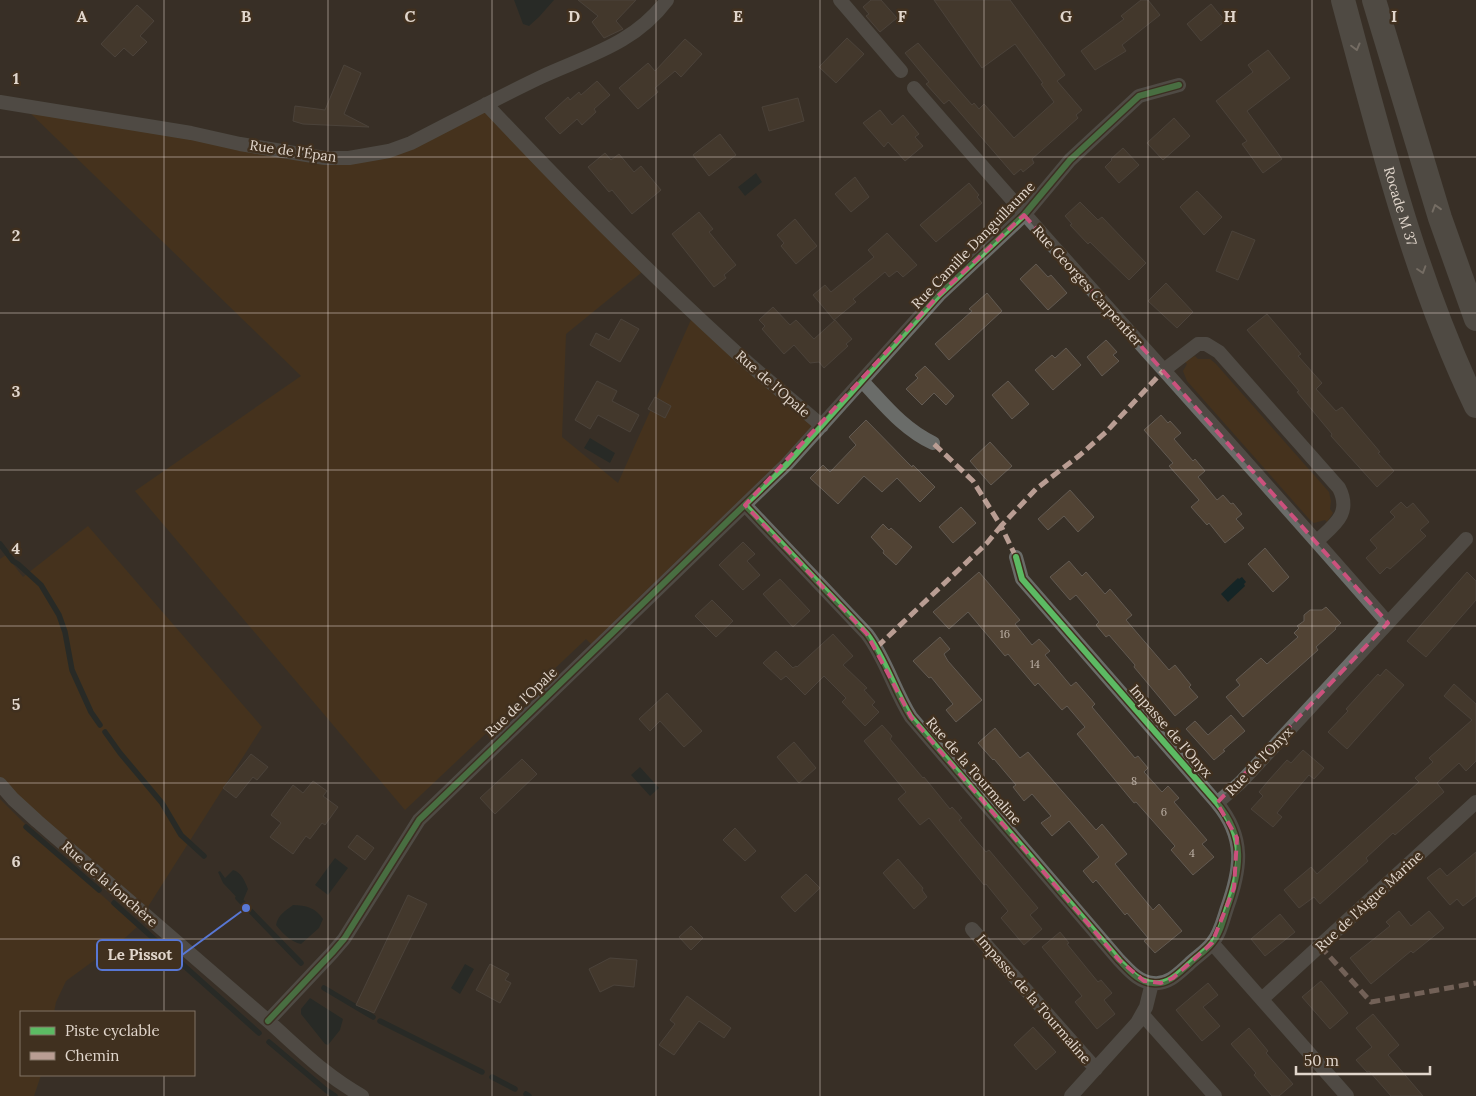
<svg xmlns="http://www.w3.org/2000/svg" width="1476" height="1096" viewBox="0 0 1476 1096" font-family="Lora,serif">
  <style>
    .green { fill: #543612 }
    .water { fill: #152526 }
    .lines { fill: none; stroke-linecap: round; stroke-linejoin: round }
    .stream { stroke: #152526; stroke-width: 5.5 }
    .building { fill: #514334; stroke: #625a52 }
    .minor { stroke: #6a6c69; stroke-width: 14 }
    .trunk { stroke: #6a6a66; stroke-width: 24 }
    .quiet { stroke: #b99d93; stroke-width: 5; stroke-dasharray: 10 5; stroke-linecap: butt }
    .cycleway-casing { stroke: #40301f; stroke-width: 9 }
    .cycleway { stroke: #5cba63; stroke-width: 6 }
    .oneway { stroke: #bdb6ad }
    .marked { fill: none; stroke: #cb517d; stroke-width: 4; stroke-dasharray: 10 6; stroke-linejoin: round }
    .grid { fill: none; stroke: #e1d6cc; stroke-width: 1; stroke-opacity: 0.55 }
    .labels { text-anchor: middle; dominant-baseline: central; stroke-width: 5; stroke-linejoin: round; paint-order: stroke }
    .number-label { font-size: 11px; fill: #bdb1a6 }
    .street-label { font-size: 14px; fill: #e1d6cc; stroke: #40301f }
    .grid-label { font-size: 16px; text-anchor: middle; font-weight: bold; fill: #e1d6cc; stroke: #40301f; stroke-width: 5; stroke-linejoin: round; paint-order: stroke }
    .leader { fill: none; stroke: #5877d4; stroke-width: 2 }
    .callout-dot { fill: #5877d4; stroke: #40301f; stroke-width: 2 }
    .callout { fill: #40301f; stroke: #5877d4; stroke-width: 2 }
    .callout-label { font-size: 15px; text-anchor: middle; font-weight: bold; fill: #e1d6cc }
  </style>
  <rect width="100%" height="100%" fill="#383027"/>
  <path class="green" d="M 486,104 L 647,268 L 566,334 L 562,437 L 618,483 L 694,313 L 822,426 L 595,648 L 586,639 L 405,810 L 135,491 L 301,376 L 23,106 L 240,144 L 368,155 Z
    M 1195,356 L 1198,359 L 1210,359 L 1216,364 L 1329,492 L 1331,501 L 1330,509 L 1333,513 L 1327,522 L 1325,520 L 1314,523 L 1310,520 L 1187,381 L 1183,371 L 1187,364 L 1184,361 Z
    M 88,526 L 262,727 L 144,913 L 0,778 L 0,559 L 6,555 L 23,577 Z
    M 0,799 L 41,840 L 137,927 L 126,937 L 66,981 L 56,1002 L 54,1012 L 21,1012 L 21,1075 L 41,1075 L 34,1096 L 0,1096 Z"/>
  <path class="water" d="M 514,0 L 554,0 L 539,17 L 529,26 L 523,24 Z
    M 756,173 L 762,182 L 745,196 L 738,187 Z
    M 590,438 L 615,453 L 610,463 L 584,448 Z
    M 1242,577 L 1246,582 L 1244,584 L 1245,586 L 1228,602 L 1221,594 L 1238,578 L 1239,579 Z
    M 640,767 L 659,788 L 650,796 L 631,775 Z
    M 335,858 L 348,868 L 328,895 L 315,885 Z
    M 233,870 C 241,872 245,881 248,889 L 242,903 L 223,883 L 218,872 L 220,871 L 225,878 Z
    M 293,905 C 306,905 316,908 323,919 L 319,928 L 301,944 C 291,942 282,933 276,925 C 278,915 285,911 293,905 Z
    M 465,964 L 474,969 L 460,994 L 451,988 Z
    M 310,998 L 343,1019 L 340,1030 L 328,1045 L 325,1044 L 301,1014 L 301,1009 Z"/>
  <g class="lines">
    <path class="stream" d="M 0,544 L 13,561 L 18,564 L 41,585 L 59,615 L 65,632 L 72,670 L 91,712 L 100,725
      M 105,732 L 120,753 L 162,803 L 181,835 L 204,856
      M 26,827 L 99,890
      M 238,898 L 301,963
      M 114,903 L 259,1033
      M 324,988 L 373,1017
      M 380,1021 L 482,1072
      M 269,1042 L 326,1090 L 335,1096
      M 492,1077 L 515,1089
      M 526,1094 L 529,1096"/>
  </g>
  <path class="building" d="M 578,0 L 636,0 L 616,21 L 623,29 L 604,38 L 592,22 L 598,16 Z
    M 871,0 L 881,0 L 897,18 L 880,32 L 866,16 L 869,14 L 863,7 Z
    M 934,0 L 1010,0 L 1065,75 L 1057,81 L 1082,110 L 1076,115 L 1078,118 L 1032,159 L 1034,163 L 1023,172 L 1021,169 L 1014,175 L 949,100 L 944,104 L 926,84 L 929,82 L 905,53 L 918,43 L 972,105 L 974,103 L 979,109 L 984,104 L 1014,138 L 1054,102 L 1041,84 L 1043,83 L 1015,44 L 982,68 Z
    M 1141,0 L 1148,0 L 1160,15 L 1122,45 L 1126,51 L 1095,70 L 1081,51 L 1124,19 L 1121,16 Z
    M 1211,4 L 1225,21 L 1201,41 L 1187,24 Z
    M 137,5 L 154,21 L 140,36 L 147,42 L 133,56 L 124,48 L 115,57 L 101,44 Z
    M 847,38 L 864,54 L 836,83 L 819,67 Z
    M 685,39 L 702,54 L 681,77 L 675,71 L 655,88 L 658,92 L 638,109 L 619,88 L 648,63 L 655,71 Z
    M 1268,50 L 1290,78 L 1247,111 L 1282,159 L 1263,173 L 1242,144 L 1247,141 L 1216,101 L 1253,72 L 1248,65 Z
    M 344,65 L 361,73 L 344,114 L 369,127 L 303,124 L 293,121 L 295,106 L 325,110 Z
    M 597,81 L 610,95 L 594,109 L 596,112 L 582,125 L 577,119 L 560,134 L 545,118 L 568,97 L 570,100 L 579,92 L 581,95 Z
    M 798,98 L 804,121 L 769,131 L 762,107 Z
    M 880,110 L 892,125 L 903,115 L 919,134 L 915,137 L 923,146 L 905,161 L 888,142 L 884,147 L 863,123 Z
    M 1174,118 L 1190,136 L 1163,160 L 1147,143 Z
    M 720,134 L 736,155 L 709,176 L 693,155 Z
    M 1123,148 L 1139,165 L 1119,183 L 1105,167 L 1112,160 L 1111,159 Z
    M 605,153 L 611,160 L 619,154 L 634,172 L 641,166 L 661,190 L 632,214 L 612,190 L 609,192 L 588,167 Z
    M 855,177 L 869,197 L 851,212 L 835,194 Z
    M 969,183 L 979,195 L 977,197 L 982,203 L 936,242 L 920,225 Z
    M 1197,191 L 1222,217 L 1204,235 L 1180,207 Z
    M 1080,202 L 1098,220 L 1102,217 L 1146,263 L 1129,280 L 1090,242 L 1088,244 L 1070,225 L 1072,224 L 1065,216 Z
    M 699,212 L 713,229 L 709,232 L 736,265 L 724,275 L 726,278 L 714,287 L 672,234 Z
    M 795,219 L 817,246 L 796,264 L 781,246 L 784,243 L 777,235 Z
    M 1232,231 L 1255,240 L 1238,280 L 1216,271 Z
    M 887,233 L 917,265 L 903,277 L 897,271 L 889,277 L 885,272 L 853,299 L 856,302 L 834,320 L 813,295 L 825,285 L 831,292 L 874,257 L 868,250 Z
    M 1036,264 L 1048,277 L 1051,275 L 1067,293 L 1048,310 L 1020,279 Z
    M 1166,283 L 1193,312 L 1177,328 L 1148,301 Z
    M 987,293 L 1002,311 L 949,360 L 935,344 L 972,311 L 969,309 Z
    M 773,307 L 790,325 L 796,320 L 814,339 L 835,320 L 852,339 L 846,344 L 848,346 L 824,368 L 819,362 L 810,363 L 794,345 L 784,354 L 762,329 L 765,326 L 759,320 Z
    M 1267,314 L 1301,354 L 1298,356 L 1322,383 L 1316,389 L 1336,411 L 1342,407 L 1380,452 L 1378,453 L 1394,471 L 1377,487 L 1331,436 L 1332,434 L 1297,392 L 1299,391 L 1247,330 Z
    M 621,319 L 639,329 L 620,362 L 590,345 L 596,333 L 609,340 Z
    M 1106,340 L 1117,352 L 1113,355 L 1119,361 L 1102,376 L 1087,357 Z
    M 1066,348 L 1081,365 L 1053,390 L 1035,370 L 1052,355 L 1055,358 Z
    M 925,366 L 954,396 L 946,405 L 934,393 L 922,405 L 906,389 L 918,378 L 915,375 Z
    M 597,381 L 617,391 L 612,401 L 639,415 L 630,432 L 598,415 L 590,429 L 575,420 Z
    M 1008,381 L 1029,404 L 1012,419 L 992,395 Z
    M 655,397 L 671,406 L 665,418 L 648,409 Z
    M 1161,415 L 1168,423 L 1170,421 L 1181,433 L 1174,439 L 1193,461 L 1195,459 L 1205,471 L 1198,477 L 1217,500 L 1223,495 L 1231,504 L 1233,503 L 1242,514 L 1236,519 L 1244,528 L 1225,543 L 1209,523 L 1207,525 L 1191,507 L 1199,500 L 1169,466 L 1173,463 L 1144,430 Z
    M 866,420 L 907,462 L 912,467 L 913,465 L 935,487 L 920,502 L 897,478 L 882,492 L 864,476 L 838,504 L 810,478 L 823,465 L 830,472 L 856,445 L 849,437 Z
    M 990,442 L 1012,466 L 991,485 L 970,461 Z
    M 1070,490 L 1094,517 L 1078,532 L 1064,516 L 1048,530 L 1038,519 Z
    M 1401,502 L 1407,508 L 1413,503 L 1429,522 L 1420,530 L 1426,536 L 1390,569 L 1387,567 L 1380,574 L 1366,558 L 1377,548 L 1370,540 L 1395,517 L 1390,512 Z
    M 961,507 L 976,523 L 953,543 L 939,527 Z
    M 883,524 L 889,530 L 891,528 L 912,547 L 896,565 L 883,553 L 884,551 L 871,537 Z
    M 743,542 L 755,554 L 747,561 L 760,575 L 743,590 L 719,565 Z
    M 1265,548 L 1289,577 L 1273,592 L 1248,564 Z
    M 1069,561 L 1082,576 L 1086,572 L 1105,594 L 1110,589 L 1132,615 L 1126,620 L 1169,670 L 1175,665 L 1191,685 L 1189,687 L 1198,697 L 1175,716 L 1134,667 L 1135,665 L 1109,635 L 1106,637 L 1096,625 L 1099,622 L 1076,595 L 1070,600 L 1050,577 Z
    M 979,572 L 1020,620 L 1015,624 L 1032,645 L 1039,639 L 1050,651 L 1045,655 L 1071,686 L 1076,682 L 1095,704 L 1092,707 L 1135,758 L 1138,756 L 1148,768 L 1144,772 L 1162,792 L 1168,786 L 1179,798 L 1174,802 L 1207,840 L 1202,844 L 1214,857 L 1193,875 L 1171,850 L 1175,846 L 1136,802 L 1134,803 L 1077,734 L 1085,727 L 1067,706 L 1062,710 L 1038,683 L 1035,686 L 1008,654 L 1005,656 L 968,612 L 949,629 L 933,612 Z
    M 1467,572 L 1476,581 L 1476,600 L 1426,657 L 1407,641 Z
    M 780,579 L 810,611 L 793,627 L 763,594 Z
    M 712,600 L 733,621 L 716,637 L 695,616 Z
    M 1326,607 L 1341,623 L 1335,628 L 1336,629 L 1316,647 L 1318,650 L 1243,717 L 1226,697 L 1240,685 L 1236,680 L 1261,658 L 1267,664 L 1298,637 L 1294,633 L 1299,628 L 1297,626 L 1304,621 L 1304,615 L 1310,610 L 1322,610 Z
    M 833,634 L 853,656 L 843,665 L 867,688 L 864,690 L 875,702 L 872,705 L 879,712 L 865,726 L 842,702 L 846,698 L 824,676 L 805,695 L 786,676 L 781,680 L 763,663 L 776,651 L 793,668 L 796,666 L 797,667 Z
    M 940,637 L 950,649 L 944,654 L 948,661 L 982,700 L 956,722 L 946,710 L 953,704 L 931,677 L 929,678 L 913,661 Z
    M 1386,669 L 1404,685 L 1347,749 L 1328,732 L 1348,711 L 1346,709 L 1356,698 L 1378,674 L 1380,676 Z
    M 1454,684 L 1476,704 L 1476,761 L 1466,771 L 1459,763 L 1437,783 L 1444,792 L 1395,835 L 1393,833 L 1366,858 L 1368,861 L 1320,904 L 1314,897 L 1299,908 L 1284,890 L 1311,867 L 1317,874 L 1419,782 L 1415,778 L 1433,762 L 1429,758 L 1472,720 L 1444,696 Z
    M 667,693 L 702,731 L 684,747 L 660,721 L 650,731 L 639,719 Z
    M 1231,715 L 1245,731 L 1223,750 L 1225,751 L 1214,760 L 1186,729 L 1195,721 L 1208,735 Z
    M 882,725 L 892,736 L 890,739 L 923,778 L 924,777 L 950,809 L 952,807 L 962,818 L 959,820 L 986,852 L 989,850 L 1038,908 L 1030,915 L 1042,929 L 1024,945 L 1001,918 L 1008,911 L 986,884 L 984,885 L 929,818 L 920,825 L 898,799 L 906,792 L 864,741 Z
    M 995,728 L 1020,758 L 1028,752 L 1096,830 L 1102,824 L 1127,854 L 1115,864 L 1153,910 L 1159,904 L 1182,931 L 1155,953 L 1144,941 L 1148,938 L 1127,913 L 1125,915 L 1096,880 L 1093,883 L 1083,871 L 1099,857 L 1069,821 L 1052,836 L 1041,823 L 1051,816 L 1032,794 L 1024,801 L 1013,787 L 1016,785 L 994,759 L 993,760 L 978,743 Z
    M 794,742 L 816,768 L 799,783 L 777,757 Z
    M 1303,750 L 1324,768 L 1314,779 L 1309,775 L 1290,797 L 1277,813 L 1282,817 L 1273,827 L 1251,809 L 1263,796 L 1259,792 L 1269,780 L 1287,760 L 1291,763 Z
    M 251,754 L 268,767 L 257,780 L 253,777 L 236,798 L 223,788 Z
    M 522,759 L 537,774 L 495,814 L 480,798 Z
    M 313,781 L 327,791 L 323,796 L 338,807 L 325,825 L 322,823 L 310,839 L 306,836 L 293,854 L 270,837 L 281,823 L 271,815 L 293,785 L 303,793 Z
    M 735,828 L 756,851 L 745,861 L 723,840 Z
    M 357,835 L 374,848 L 365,860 L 348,847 Z
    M 1476,852 L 1476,896 L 1463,906 L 1457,899 L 1450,905 L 1427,878 L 1440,868 L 1447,876 Z
    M 898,859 L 923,888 L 922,890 L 927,897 L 914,909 L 883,873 Z
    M 806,874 L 820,888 L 795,912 L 781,897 Z
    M 408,895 L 427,904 L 374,1013 L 356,1005 Z
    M 1399,911 L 1411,926 L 1429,911 L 1444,928 L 1413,953 L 1411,951 L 1371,984 L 1350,958 L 1390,926 L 1386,922 Z
    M 1280,914 L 1295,932 L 1265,956 L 1251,939 Z
    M 691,926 L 703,938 L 691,950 L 679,937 Z
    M 1060,932 L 1069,943 L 1067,944 L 1098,982 L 1101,980 L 1112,993 L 1104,1000 L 1115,1014 L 1097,1029 L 1075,1002 L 1082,996 L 1042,947 Z
    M 610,958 L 637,960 L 634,987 L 614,985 L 600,992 L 589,969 Z
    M 490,964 L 509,974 L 505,980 L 511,983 L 500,1003 L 476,990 Z
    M 1321,981 L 1348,1013 L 1330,1029 L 1302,997 Z
    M 1208,983 L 1218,995 L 1203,1007 L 1220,1026 L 1202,1041 L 1176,1010 Z
    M 687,996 L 731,1028 L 724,1038 L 699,1021 L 674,1055 L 659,1045 L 675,1024 L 670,1020 Z
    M 1373,1014 L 1399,1045 L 1388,1055 L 1423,1096 L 1391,1096 L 1369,1071 L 1367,1072 L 1356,1060 L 1372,1047 L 1356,1028 Z
    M 1033,1027 L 1056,1052 L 1036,1070 L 1014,1045 Z
    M 1249,1028 L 1268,1051 L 1266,1053 L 1293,1084 L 1279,1096 L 1272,1096 L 1254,1075 L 1256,1073 L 1231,1044 Z"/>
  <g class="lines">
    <path class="minor" d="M 840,0 L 901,71
      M 914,88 C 1070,268 1232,444 1388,623 L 1241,782 L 1217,803
      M 0,102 L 191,133 L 240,144 L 325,158 L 349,158 L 389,151 L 411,143 C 454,121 497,98 541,77 C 589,55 634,44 667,0
      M 486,104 C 564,187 644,268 728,345 C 758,373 791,399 822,426
      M 1164,370 L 1198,344 L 1206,344 L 1219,352 L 1339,488 C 1352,514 1334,525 1317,541
      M 862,381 C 884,404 903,429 933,443
      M 745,505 L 867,634 C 886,659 894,690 911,717 L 1119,960 C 1129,970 1138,982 1153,983 C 1168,985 1179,973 1189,964 C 1196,957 1206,951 1212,943 C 1220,934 1223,920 1227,908 C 1241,869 1246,838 1217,803 L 1022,579 L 1016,557
      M 1388,623 L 1466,539
      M 0,784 L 13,799 L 37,821 C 114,887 190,954 267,1020 C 300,1049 323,1074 362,1096
      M 972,929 L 1096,1069
      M 1212,943 L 1347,1096
      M 1262,999 L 1476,802
      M 1142,1014 L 1215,1096
      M 268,1021 L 332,953 L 344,939 L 419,820 L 787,464 L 939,295 L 1024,215 L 1070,160 L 1139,96 L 1179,85
      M 1071,1096 L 1137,1023 L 1146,1007 L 1152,983"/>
    <g class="trunk">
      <path id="s1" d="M 1343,0 C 1380,137 1414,277 1476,406"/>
      <path d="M 1374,0 L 1440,218 L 1476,319"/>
    </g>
    <path class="quiet" d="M 1016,557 L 1001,526 L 1036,489 L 1080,455 L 1106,432 L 1164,370
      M 877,647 L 987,543 L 1001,526 L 973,481 L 933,443
      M 1320,946 L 1371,1002 L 1476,983"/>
    <defs>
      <path id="cycleway" d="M 745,505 L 867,634 C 886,659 894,690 911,717 L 1119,960 C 1129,970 1138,982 1153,983 C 1168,985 1179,973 1189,964 C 1196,957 1206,951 1212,943 C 1220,934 1223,920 1227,908 C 1241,869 1246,838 1217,803 L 1022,579 L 1016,557
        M 268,1021 L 332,953 L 344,939 L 419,820 L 787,464 L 939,295 L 1024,215 L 1070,160 L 1139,96 L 1179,85"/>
    </defs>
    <use href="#cycleway" class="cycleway-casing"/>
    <use href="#cycleway" class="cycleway"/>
  </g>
  <defs><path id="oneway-chevron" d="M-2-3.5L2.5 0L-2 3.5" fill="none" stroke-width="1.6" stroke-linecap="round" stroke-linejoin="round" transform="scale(1.25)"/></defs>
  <g class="oneway">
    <use href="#oneway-chevron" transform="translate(1356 47) rotate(75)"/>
    <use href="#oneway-chevron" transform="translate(1436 208) rotate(-107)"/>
    <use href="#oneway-chevron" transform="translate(1422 270) rotate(72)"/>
  </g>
  <path d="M0 0H1476V1096H0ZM 1024,215 L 1388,623 L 1217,803 L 1237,838 L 1234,888 L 1212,943 L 1173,978 L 1161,983 L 1144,981 L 1119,960 L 911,717 L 867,634 L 745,505 L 939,295 Z" fill="#383027" fill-opacity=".55" fill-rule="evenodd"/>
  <path class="marked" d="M 1024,215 L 1388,623 L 1217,803 L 1237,838 L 1234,888 L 1212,943 L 1173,978 L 1161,983 L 1144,981 L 1119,960 L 911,717 L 867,634 L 745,505 L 939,295 Z"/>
  <path class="grid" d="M 164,0 L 164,1012M 328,0 L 328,1096M 492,0 L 492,1096M 656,0 L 656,1096M 820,0 L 820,1096M 984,0 L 984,1096M 1148,0 L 1148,1096M 1312,0 L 1312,1096M 0,157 L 1476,157M 0,313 L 1476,313M 0,470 L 1476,470M 0,626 L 1476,626M 0,783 L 1476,783M 0,939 L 1476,939M 164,1075 L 164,1096"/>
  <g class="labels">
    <g class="number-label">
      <text x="1005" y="634">16</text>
      <text x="1035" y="664">14</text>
      <text x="1134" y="781">8</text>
      <text x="1164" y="812">6</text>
      <text x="1192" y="853">4</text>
    </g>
    <g class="street-label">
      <text transform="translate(293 151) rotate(8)">Rue de l'Épan</text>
      <text stroke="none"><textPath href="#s1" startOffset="214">Rocade M 37</textPath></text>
      <text transform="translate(973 245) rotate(-46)">Rue Camille Danguillaume</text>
      <text transform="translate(1088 286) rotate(48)">Rue Georges Carpentier</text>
      <text transform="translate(773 384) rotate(41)">Rue de l'Opale</text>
      <text transform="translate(521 702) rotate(-44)">Rue de l'Opale</text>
      <text transform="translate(1171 731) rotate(49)">Impasse de l'Onyx</text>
      <text transform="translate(1259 761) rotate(-46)">Rue de l'Onyx</text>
      <text transform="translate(974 771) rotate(49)">Rue de la Tourmaline</text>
      <text transform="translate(110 884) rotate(41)">Rue de la Jonchère</text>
      <text transform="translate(1369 901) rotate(-43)">Rue de l'Aigue Marine</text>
      <text transform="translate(1034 999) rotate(49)">Impasse de la Tourmaline</text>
    </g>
  </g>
  <g class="grid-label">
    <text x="82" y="22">A</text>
    <text x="246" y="22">B</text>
    <text x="410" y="22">C</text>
    <text x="574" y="22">D</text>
    <text x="738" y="22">E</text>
    <text x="902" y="22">F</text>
    <text x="1066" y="22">G</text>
    <text x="1230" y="22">H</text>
    <text x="1394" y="22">I</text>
    <text x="16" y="84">1</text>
    <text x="16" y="241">2</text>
    <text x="16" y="397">3</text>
    <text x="16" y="554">4</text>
    <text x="16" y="710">5</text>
    <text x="16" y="867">6</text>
  </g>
  <path class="leader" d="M246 908L182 955"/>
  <circle class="callout-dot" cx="246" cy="908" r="5"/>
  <rect class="callout" x="97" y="940" width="85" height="30" rx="5"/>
  <g class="callout-label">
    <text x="140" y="960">Le Pissot</text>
  </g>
  <rect x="20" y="1011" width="175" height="65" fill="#40301f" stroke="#807264"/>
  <rect x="30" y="1027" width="25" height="8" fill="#5cba63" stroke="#807264"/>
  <text x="65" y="1036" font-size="15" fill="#e1d6cc">Piste cyclable</text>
  <rect x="30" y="1052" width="25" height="8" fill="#b99d93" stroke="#807264"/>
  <text x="65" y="1061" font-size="15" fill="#e1d6cc">Chemin</text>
  <path d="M1296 1066v8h134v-8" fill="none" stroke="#e1d6cc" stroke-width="2.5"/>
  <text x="1304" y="1066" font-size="15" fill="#e1d6cc" stroke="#40301f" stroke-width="4" paint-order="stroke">50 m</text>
</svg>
